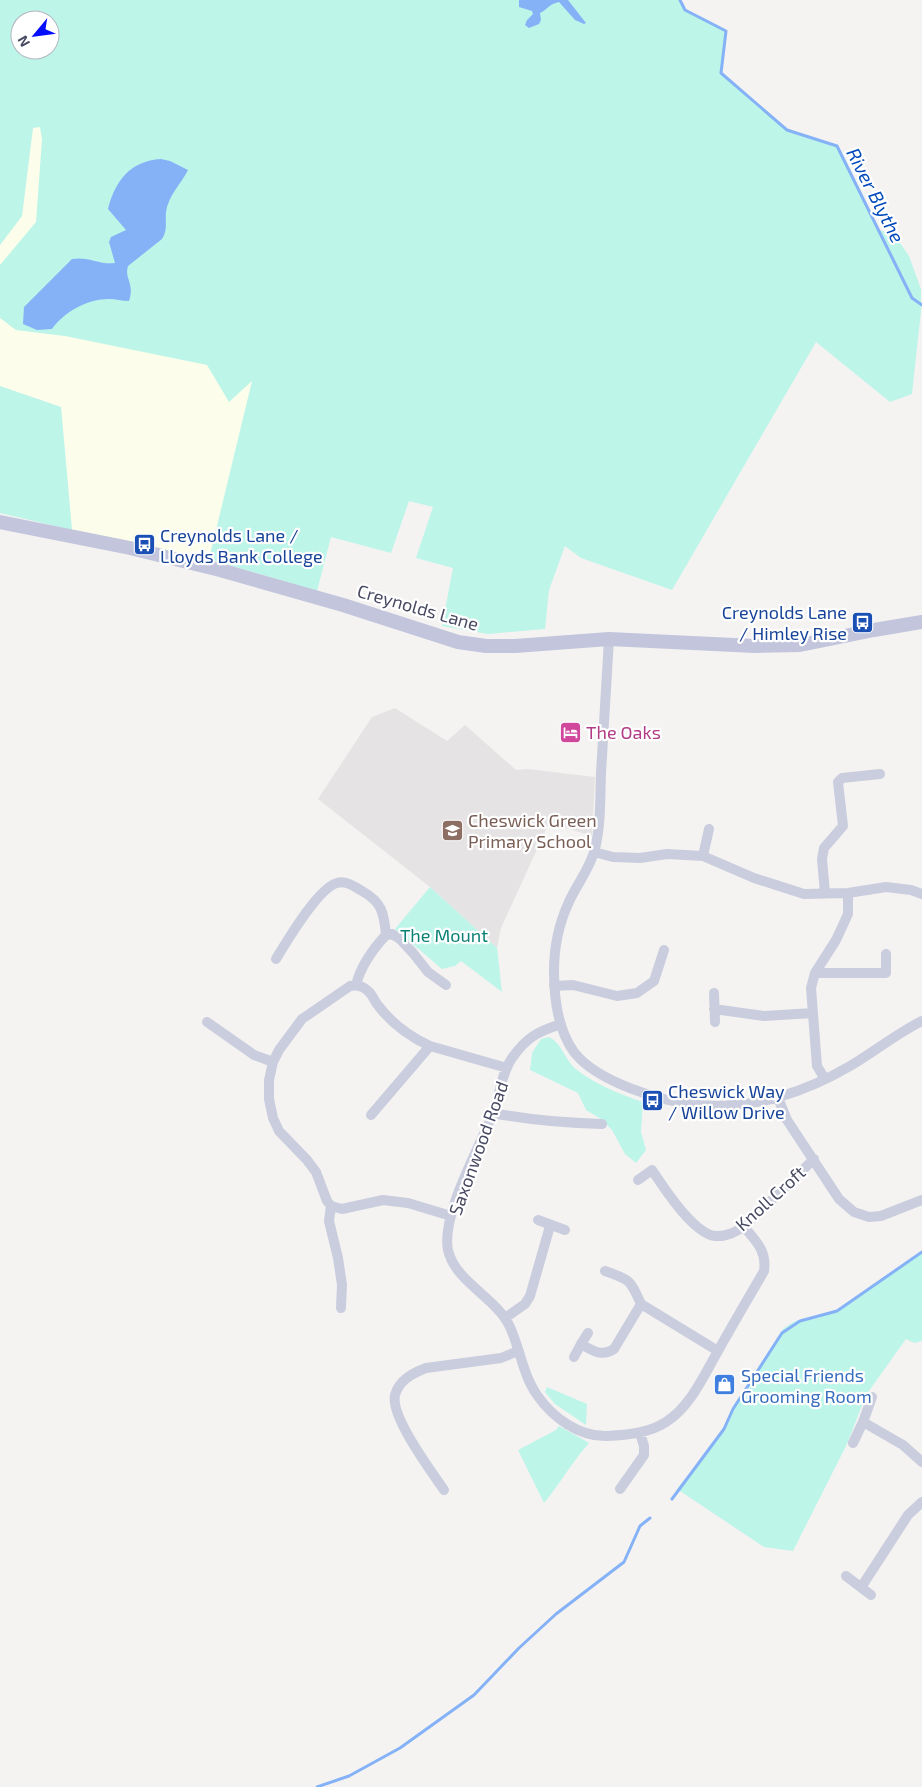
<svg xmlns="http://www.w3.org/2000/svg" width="922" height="1787" viewBox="0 0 922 1787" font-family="'Exo 2',sans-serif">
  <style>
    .commercial { fill: #fcfeeb }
    .education { fill: #e5e3e3 }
    .green { fill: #bdf5e9; fill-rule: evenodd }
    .water { fill: #85b2f7 }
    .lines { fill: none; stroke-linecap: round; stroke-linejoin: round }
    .stream { stroke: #85b2f7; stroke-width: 3 }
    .street { stroke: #cacddd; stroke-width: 10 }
    .secondary { stroke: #c2c5dc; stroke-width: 14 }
    .labels { text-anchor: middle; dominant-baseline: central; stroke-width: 4.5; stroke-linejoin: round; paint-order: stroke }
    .transit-label { font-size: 18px; fill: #164399; stroke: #fff; text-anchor: start }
    .street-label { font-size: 18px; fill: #474a62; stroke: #fff }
    .hotel-label { font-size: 18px; fill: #b23c85; stroke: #fff; text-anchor: start }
    .education-label { font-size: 18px; fill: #785e54; stroke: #fff; text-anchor: start }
    .park-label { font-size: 18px; fill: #0c8276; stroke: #fff }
    .shop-label { font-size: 18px; fill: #366cbe; stroke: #fff; text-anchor: start }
    .water-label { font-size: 19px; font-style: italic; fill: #004abc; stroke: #fff }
  </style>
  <rect width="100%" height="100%" fill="#f4f3f2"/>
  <path class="commercial" d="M 204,107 L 253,380 L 209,559 L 72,530 L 61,407 L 0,386 L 0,245 L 22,216 L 33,127 Z"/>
  <path class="education" d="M 395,708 L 447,741 L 465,725 L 516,770 L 528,769 L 595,777 L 592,836 L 549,823 L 501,928 L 497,948 L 430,887 L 318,799 L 372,717 Z"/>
  <path class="green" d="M 0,0 L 680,0 L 685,10 L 726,31 L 721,73 L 787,130 L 837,146 L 879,230 L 894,234 L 909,256 L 921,289 L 921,311 L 912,394 L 890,402 L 816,342 L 672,590 L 581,558 L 565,546 L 549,590 L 545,629 L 488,634 L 442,626 L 453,568 L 416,558 L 433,507 L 409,501 L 391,553 L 331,537 L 317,591 L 209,559 L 252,381 L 229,402 L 207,365 L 65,336 L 16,330 L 0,318 L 0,265 L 36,222 L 42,139 L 40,127 L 33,128 L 22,216 L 0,245 ZM 20,20 L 50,20 L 50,50 L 20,50 Z
    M 0,386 L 61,407 L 72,530 L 0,513 Z
    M 430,887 L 497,948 L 502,992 L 461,961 L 455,966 L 442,969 L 395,929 Z
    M 549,1037 C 562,1043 565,1060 576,1069 C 594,1084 622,1095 643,1102 L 641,1132 L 646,1150 L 636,1163 L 625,1154 L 612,1130 L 601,1119 L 586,1110 L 578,1093 L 530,1070 L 532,1053 L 541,1039 Z
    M 922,1252 L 922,1341 L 914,1343 L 906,1339 L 866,1395 L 847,1444 L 793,1551 L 764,1547 L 677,1489 C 697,1464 721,1440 731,1410 L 783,1329 L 790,1324 L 798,1320 L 814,1319 L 837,1311 Z
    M 547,1387 L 587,1404 L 586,1425 L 555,1404 L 545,1392 Z
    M 559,1426 L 589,1443 C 572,1462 560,1484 544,1503 L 518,1450 L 556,1430 Z"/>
  <path class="water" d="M 519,0 L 568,0 L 586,23 L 584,24 L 575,20 L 559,2 C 549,4 548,9 540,13 L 541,20 L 539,24 L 529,28 L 525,25 L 527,20 L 533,14 L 532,11 L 519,7 Z
    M 161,159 L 170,161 L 188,170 C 181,184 168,196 166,212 C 165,221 168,230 162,239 L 128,266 C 124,279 135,283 129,301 C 122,301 116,299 109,299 C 87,299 64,312 52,329 L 37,330 L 23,324 L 24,307 L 72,259 C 89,256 99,265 115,263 L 109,242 L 111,237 L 126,230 L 108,209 C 115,181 130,161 161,159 Z"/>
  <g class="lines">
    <path class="stream" d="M 680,0 L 685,10 L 726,31 L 721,73 L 787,130 L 837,146 L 912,298 L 922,305
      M 672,1499 L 724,1429 L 733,1409 L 782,1333 L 800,1321 L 837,1311 L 922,1252
      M 317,1787 L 349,1776 L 400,1748 L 474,1695 L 519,1648 L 556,1614 L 624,1562 L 640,1526 L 650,1518"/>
    <path class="street" d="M 609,639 C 606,684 604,728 601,773 C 600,799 601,824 595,849 C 590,869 576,885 568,904 C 559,924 554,949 554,971 C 554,998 558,1030 574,1052 C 597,1082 662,1102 699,1105 C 723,1107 756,1104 779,1097 C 803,1090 828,1079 850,1066 C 874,1052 896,1034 922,1021
      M 594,852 L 613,857 L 640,858 L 667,854 L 703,856 L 754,878 L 804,894 L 848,893 L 886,887 L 911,890 L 922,894
      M 703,856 L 709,829
      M 825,893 L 822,859 L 824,848 L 843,826 L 838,782 L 842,778 L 880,774
      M 386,935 L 392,934 L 400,939 L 413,953 L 428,972 L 446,985
      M 276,959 C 287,941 318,888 337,883 C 346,880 355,887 362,891 C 382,902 384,913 386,935 C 372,950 361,965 356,985
      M 815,973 L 886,973 L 886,954
      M 554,986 L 573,985 L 617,996 L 637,993 L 654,981 L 664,950
      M 714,993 L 715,1022
      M 714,1009 L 764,1016 L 813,1013
      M 207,1022 L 254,1055 L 273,1062
      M 561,1024 C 537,1032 527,1037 512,1058 C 501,1074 500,1095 493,1113 C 480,1147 441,1214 448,1250 C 455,1282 497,1298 510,1327 C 520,1349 523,1375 537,1395 C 553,1418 579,1437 607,1436 C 628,1435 649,1433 666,1422 C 691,1406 704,1375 718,1351 C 733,1324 749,1297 764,1271 C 767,1251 756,1241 744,1227
      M 825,1079 L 817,1066 L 811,988 L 815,973 L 836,940 L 848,914 L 848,893
      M 778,1098 L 787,1120 L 839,1199 L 854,1212 L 869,1217 L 881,1216 L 922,1200
      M 493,1113 C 529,1120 565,1123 602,1124
      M 371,1115 L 430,1046
      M 638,1180 L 652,1170 C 664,1188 693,1233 715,1236 C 726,1237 735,1232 744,1227 L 814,1159
      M 331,1206 L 329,1221 L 338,1258 L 342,1285 L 341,1308
      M 451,1216 L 408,1203 L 383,1200 L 342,1209 L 331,1206 L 327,1201 L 316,1172 L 307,1160 L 279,1131 L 273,1118 L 269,1099 L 269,1080 L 273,1062 L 279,1050 L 302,1019 L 350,986 C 356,985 363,986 368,991 C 372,994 374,1000 377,1004 C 391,1023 408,1036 430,1046 L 507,1068
      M 538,1220 L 565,1230
      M 605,1271 C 631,1280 630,1280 641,1304
      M 505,1318 L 525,1304 L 530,1296 L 550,1226
      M 588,1333 L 581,1344 C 593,1351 602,1357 614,1349 L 641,1304 L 718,1351
      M 574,1357 L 581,1344
      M 863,1422 L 903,1445 L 922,1462
      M 853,1443 L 863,1422 L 872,1397
      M 620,1489 L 644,1455 L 644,1446 L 640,1433
      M 444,1490 C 431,1471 390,1416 395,1395 C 399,1380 413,1373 426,1368 L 501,1358 L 518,1351
      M 846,1576 L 871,1595
      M 862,1586 L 908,1515 L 922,1502"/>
    <path class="secondary" d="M 0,522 L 130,548 L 220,570 L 343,605 L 458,642 L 486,646 L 515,646 L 609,639 L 755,646 L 800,645 L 874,630 L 922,622"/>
  </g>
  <defs>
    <symbol id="bus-square" viewBox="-11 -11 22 22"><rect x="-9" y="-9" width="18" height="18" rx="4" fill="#1a4fb4" stroke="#fff"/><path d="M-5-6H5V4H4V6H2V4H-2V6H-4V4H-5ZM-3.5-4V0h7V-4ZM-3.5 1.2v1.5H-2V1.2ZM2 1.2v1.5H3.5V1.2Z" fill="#fff"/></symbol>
    <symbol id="hotel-square" viewBox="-11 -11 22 22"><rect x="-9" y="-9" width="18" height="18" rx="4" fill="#d1479c" stroke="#fff"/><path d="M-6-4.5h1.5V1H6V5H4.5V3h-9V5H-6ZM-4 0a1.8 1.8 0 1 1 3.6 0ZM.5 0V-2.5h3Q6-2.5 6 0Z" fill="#fff"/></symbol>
    <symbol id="school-square" viewBox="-11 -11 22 22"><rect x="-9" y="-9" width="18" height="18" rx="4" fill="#8d6e63" stroke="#fff"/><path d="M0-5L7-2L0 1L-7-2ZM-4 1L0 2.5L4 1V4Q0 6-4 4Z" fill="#fff"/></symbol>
    <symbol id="shop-square" viewBox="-11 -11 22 22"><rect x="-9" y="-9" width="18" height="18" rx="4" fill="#3f7fe0" stroke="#fff"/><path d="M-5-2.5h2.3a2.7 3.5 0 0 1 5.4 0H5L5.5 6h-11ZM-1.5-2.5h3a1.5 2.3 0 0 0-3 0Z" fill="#fff"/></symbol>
  </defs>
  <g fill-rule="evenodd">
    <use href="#bus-square" x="132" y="532" width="25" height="25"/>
    <use href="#bus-square" x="850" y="610" width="25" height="25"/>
    <use href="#hotel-square" x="558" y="720" width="25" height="25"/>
    <use href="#school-square" x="440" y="818" width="25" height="25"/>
    <use href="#bus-square" x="640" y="1088" width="25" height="25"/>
    <use href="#shop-square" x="712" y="1372" width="25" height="25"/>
  </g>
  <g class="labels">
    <g class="transit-label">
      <text x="160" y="535">Creynolds Lane /<tspan x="160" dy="21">Lloyds Bank College</tspan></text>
      <text x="847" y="612" text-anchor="end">Creynolds Lane<tspan x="847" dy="21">/ Himley Rise</tspan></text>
      <text x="668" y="1091">Cheswick Way<tspan x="668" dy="21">/ Willow Drive</tspan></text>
    </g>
    <g class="street-label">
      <text transform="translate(418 607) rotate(16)">Creynolds Lane</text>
      <text transform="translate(478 1148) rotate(-70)">Saxonwood Road</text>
      <text transform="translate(770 1198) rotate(-42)">Knoll Croft</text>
    </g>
    <g class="hotel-label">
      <text x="586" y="732">The Oaks</text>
    </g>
    <g class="education-label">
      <text x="468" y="820">Cheswick Green<tspan x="468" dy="21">Primary School</tspan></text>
    </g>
    <g class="park-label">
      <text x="444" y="935">The Mount</text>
    </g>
    <g class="shop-label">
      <text x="741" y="1375">Special Friends<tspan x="741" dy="21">Grooming Room</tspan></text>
    </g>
    <g class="water-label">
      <text transform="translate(876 195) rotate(63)">River Blythe</text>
    </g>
  </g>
  <g transform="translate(35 35) rotate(241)"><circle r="24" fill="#ffffff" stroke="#b5b7c0"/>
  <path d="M0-4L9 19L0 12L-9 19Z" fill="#040dfc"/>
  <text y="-8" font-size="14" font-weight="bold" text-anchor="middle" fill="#474a62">N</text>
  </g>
</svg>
